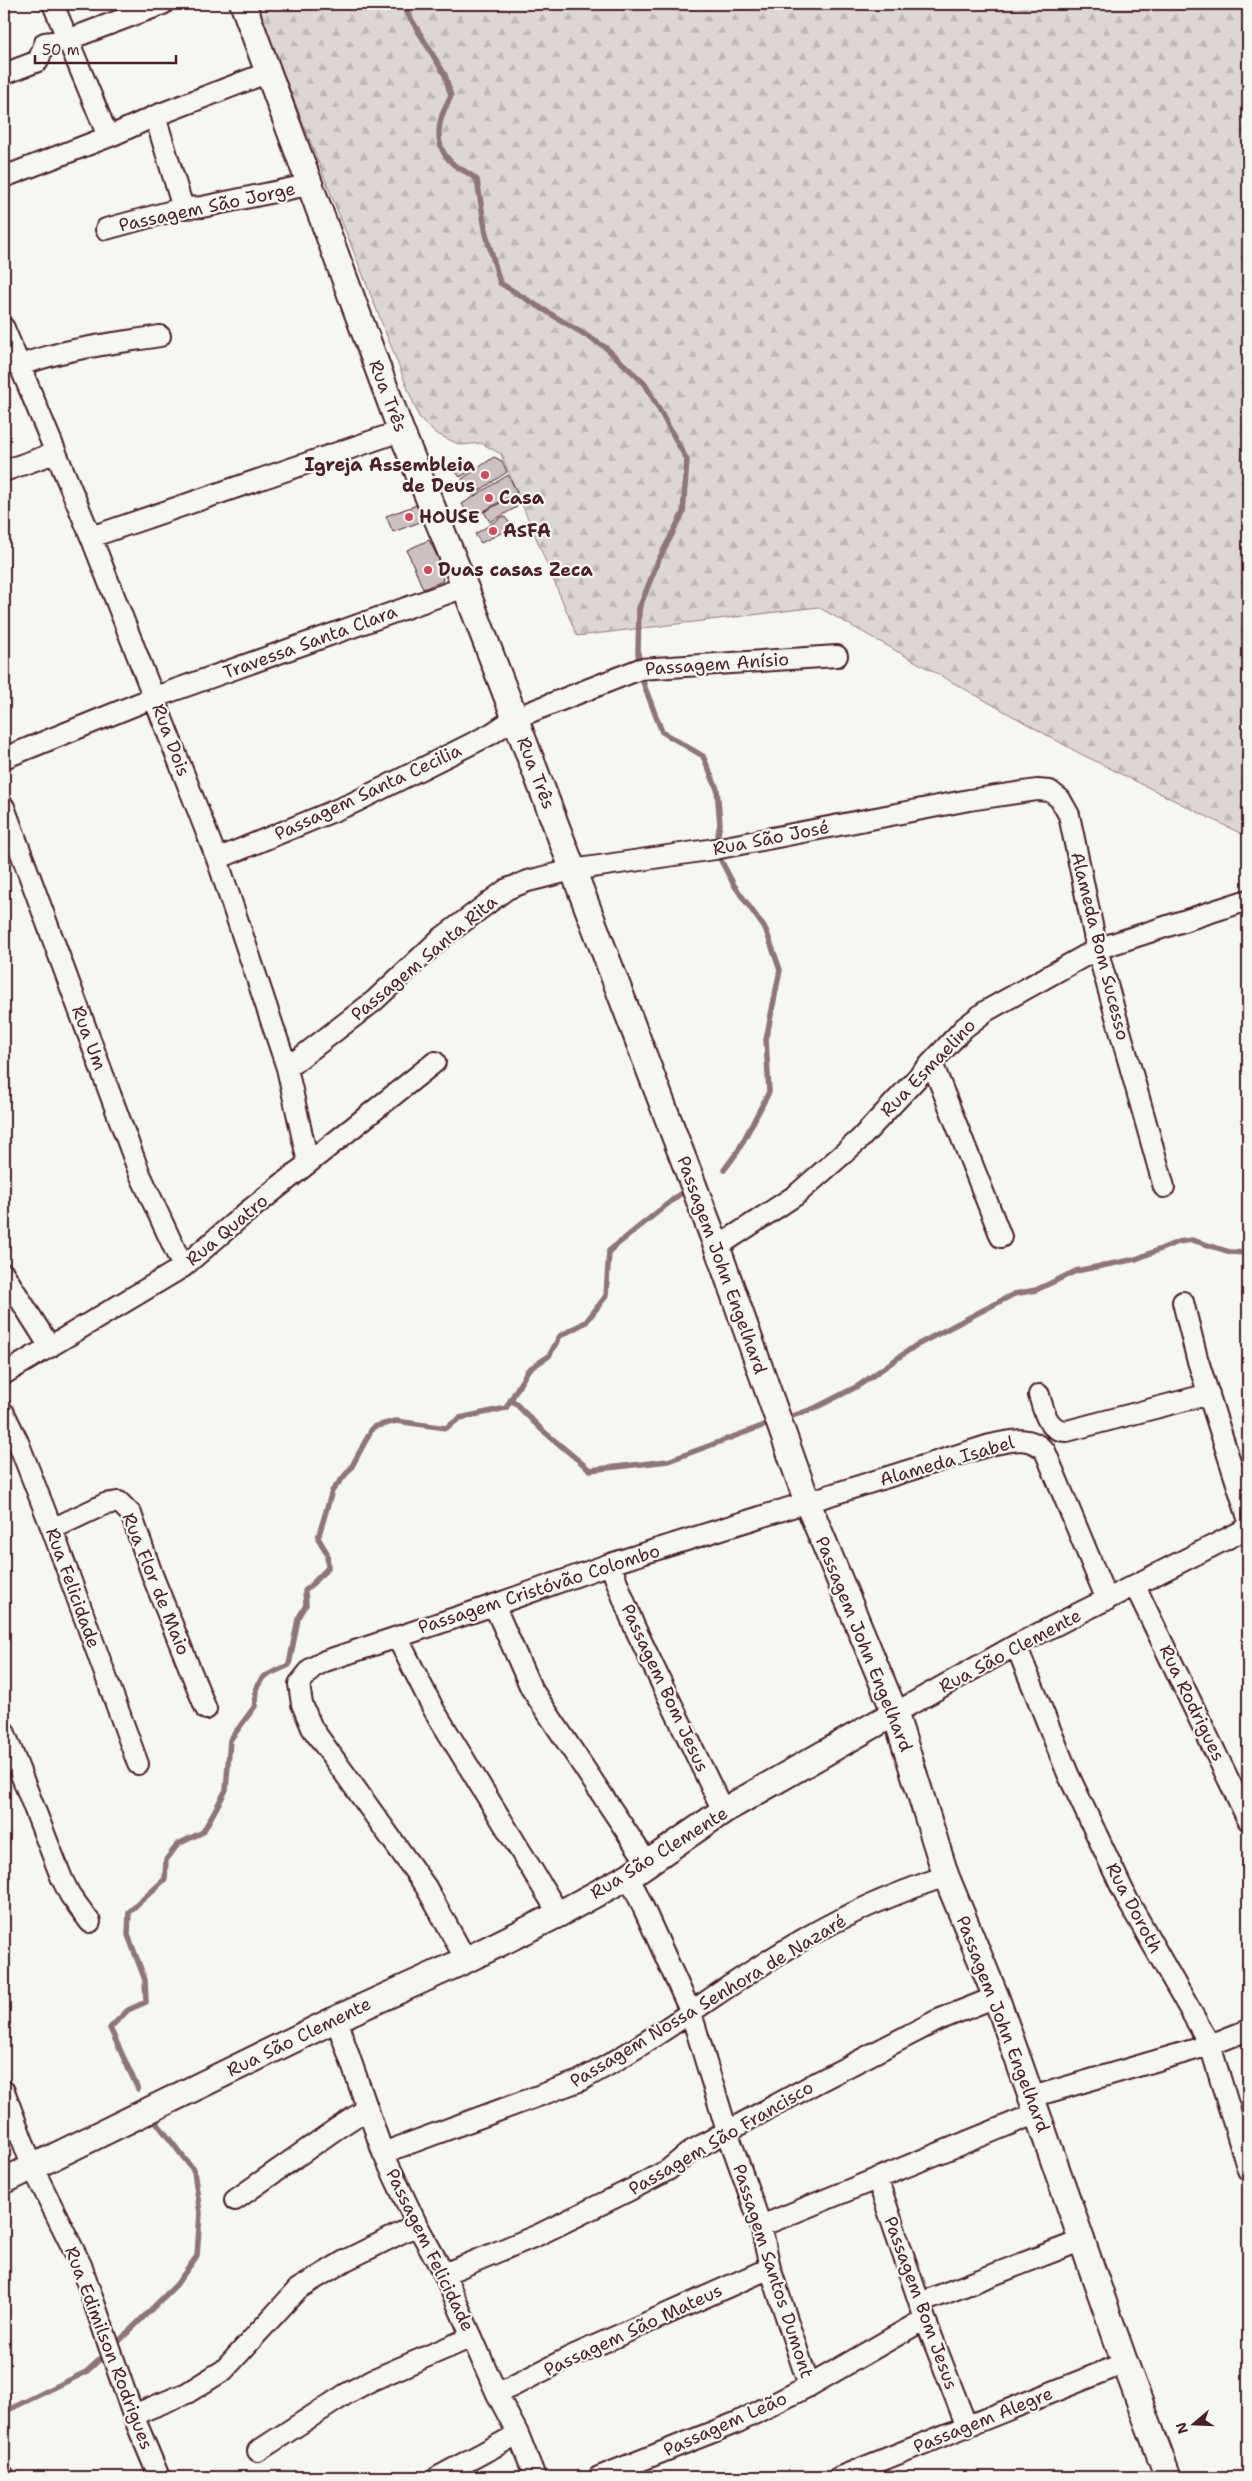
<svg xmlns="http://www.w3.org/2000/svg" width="1252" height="2481" viewBox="0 0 1252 2481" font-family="'Shantell Sans',sans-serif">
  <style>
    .forest { fill: url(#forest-firs); stroke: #947a80 }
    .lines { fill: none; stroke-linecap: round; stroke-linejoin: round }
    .stream { stroke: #8e747a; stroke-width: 5.5 }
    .building { fill: #ccc1c0; stroke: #4a1f2b }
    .minor-casing { stroke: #4a1f2b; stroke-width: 24 }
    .major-casing { stroke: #4a1f2b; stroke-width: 29 }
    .minor { stroke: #f6f6f2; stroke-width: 20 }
    .major { stroke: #f6f6f2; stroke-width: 25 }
    .poi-dot { fill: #d1495b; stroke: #f6f6f2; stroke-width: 2 }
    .labels { text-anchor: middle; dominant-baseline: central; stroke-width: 4.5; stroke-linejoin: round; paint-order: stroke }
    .street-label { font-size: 18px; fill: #4a1f2b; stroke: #f6f6f2 }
    .poi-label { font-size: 18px; font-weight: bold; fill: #4a1f2b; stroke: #f6f6f2; text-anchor: start }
  </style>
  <defs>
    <pattern id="forest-firs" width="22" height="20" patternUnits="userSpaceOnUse" patternTransform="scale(1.25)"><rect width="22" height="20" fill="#ddd6d5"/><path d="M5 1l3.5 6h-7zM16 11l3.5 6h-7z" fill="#bfb7b7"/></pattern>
  </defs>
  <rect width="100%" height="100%" fill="#f6f6f2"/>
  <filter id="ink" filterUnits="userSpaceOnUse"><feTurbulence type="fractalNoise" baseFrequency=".02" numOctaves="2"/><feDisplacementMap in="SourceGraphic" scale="10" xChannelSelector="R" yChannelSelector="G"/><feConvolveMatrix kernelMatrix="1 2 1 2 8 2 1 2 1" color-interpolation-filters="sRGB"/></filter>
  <g filter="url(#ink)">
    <path class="forest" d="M 256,4 L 1248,4 L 1248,837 L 1079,753 L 818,607 L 577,636 L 501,454 L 481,443 L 460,445 L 435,433 L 419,417 Z"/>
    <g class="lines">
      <path class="stream" d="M 402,4 L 445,75 L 451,96 C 437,120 431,148 457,167 C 464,171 471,174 477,180 L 486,234 L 500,283 L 605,347 L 645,384 L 687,460 L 683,513 L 658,561 L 639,609 L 638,653 L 641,677 L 662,732 L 703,756 L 717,789 L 720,824 L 715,849 L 734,885 L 766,930 L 780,970 L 766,1040 L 769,1092 L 738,1151 L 724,1170
        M 511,1399 L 542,1430 L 590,1470 L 668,1461 L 773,1422
        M 784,1419 L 815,1408 L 858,1386 L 915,1346 L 1014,1294 L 1036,1290 L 1076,1271 L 1136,1259 L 1178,1242 L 1192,1240 L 1230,1252 L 1248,1253
        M 138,2089 L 110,2028 L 128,2010 L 146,2002 L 145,1980 L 128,1935 L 129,1912 L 165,1879 L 166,1860 L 178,1844 L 203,1832 L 226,1790 L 230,1740 L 255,1706 L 256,1689 L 263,1677 L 289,1665 L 298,1619 L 306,1605 L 305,1591 L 328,1568 L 327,1553 L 318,1538 L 332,1491 L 351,1468 L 373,1427 L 396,1421 L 446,1428 L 460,1418 L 506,1408 L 528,1370 L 549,1356 L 560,1336 L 586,1322 L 606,1296 L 609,1251 L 680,1194
        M 113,2347 L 176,2285 L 197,2256 L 200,2213 L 194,2171 L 157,2123
        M 4,2412 L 86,2372 L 107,2353"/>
    </g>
    <path class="building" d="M 494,457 L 502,461 L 507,472 L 473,495 L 462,479 Z
      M 465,460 L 472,470 L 460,477 L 452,468 Z
      M 508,475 L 517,492 L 470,519 L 462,504 Z
      M 511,497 L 517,507 L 490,522 L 484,512 Z
      M 425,502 L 431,518 L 393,532 L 386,516 Z
      M 504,516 L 513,527 L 481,543 L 475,534 Z
      M 429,540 L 439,560 L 443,581 L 423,589 L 407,550 Z"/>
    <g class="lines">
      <defs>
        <path id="minor" d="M 53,4 L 107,134 L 113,135 L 155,116 L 269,72
          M 4,74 L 38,61 L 45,43 L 67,40 L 163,4
          M 155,116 L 183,208
          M 4,177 L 113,135
          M 106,229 L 183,208 L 202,207 L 308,185
          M 4,328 L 91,537 L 217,859 L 287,1068 L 308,1162
          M 18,366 C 67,348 109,344 160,336
          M 4,471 L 55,453
          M 91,537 L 401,431
          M 4,758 L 155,697 L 465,587
          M 4,807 L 139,1172 L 183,1267
          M 217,859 L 353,803 L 491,734 L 515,718 L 640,669 L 837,656
          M 932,1063 L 1001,1237
          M 287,1068 L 374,1001 L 440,939 L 507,889 L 528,881 L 572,870 L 715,849 L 969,800 L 1037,790 L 1050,791 L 1060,799 L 1069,815 L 1097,949 L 1164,1187
          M 717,1247 L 796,1195 L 860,1139 L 964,1028 L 986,1011 L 1097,949 L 1248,900
          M 4,1274 L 50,1347
          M 1183,1302 L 1197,1358 L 1248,1518
          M 4,1374 L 183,1267 L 242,1216 L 435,1062
          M 1039,1395 C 1044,1411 1047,1431 1067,1431 L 1209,1394
          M 4,1413 L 18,1442 L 52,1529 L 138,1764
          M 52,1529 L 105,1504 L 119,1502 L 131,1514 L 153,1577 L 206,1709
          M 610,1564 L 634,1626 L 723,1811
          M 1135,1586 L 1248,1820
          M 494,1605 L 531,1688 L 648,1864
          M 397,1637 L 434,1710 L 559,1914
          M 1016,1645 L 1068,1774 L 1128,1901 L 1210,2045 L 1248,2170
          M 895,1713 L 1016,1645 L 1248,1528
          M 4,1731 L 62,1879 L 70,1895 L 90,1922
          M 629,1876 L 691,2013 L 727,2131 L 761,2226 L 770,2268 L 809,2386
          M 466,1960 L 426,1887 L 312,1728 L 302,1704 L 299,1684 L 312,1668 L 325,1661 L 494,1605 L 610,1564 L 990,1445 C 1010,1441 1029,1434 1045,1451 L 1107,1600
          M 336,2019 L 383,2153 L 417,2225 L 444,2274 L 497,2394 L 518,2434 L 535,2477
          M 4,2091 L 32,2166 L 81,2265 L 133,2415 L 159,2477
          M 1032,2097 L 1210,2045 L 1248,2030
          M 383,2153 L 579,2081 C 658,2040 727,1983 804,1939 C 849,1912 896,1893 946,1876
          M 877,2178 L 925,2319 L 967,2427
          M 235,2200 L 336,2129 L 367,2109
          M 761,2226 L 1037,2113
          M 444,2274 L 538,2235 L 630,2190 L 668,2170 L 691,2151 L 816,2083 L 938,2020 L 996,1997
          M 920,2303 L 1083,2240
          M 497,2394 L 570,2357 L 770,2268
          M 133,2415 L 187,2393 L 224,2370 L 298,2289 L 346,2260 L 417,2225
          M 258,2451 L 346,2394 L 372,2380 L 472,2337
          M 4,2476 L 4,2477
          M 438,2477 L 518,2434
          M 599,2477 L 738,2422 L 809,2386 L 925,2319
          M 840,2477 L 1125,2363"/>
        <path id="major" d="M 243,4 L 401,431 L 465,587 L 717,1247 L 808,1504 L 895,1713 L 946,1876 L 996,1997 L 1125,2363 L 1168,2477
          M 4,2181 L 336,2019 L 466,1960 L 559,1914 L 629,1876 L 723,1811 L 895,1713"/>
      </defs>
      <use href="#minor" class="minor-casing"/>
      <use href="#major" class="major-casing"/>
      <use href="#minor" class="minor"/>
      <use href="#major" class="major"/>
    </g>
  </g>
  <g class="poi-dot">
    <circle cx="485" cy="475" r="5"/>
    <circle cx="489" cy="498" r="5"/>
    <circle cx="409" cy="517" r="5"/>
    <circle cx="493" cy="531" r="5"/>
    <circle cx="428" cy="570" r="5"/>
  </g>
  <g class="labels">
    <g class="street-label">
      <text transform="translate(207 207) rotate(-12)">Passagem São Jorge</text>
      <text transform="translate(388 396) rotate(69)">Rua Três</text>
      <text transform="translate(310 642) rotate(-20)">Travessa Santa Clara</text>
      <text transform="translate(717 664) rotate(-4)">Passagem Anísio</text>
      <text transform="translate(171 740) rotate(69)">Rua Dois</text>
      <text transform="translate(536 773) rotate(69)">Rua Três</text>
      <text transform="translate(368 792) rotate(-25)">Passagem Santa Cecilia</text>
      <text transform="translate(771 838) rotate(-11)">Rua São José</text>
      <text transform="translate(1100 946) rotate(76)">Alameda Bom Sucesso</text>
      <text transform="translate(424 958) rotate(-40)">Passagem Santa Rita</text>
      <text transform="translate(89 1038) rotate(69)">Rua Um</text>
      <text transform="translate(928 1068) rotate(-46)">Rua Esmaelino</text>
      <text transform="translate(227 1230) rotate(-40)">Rua Quatro</text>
      <text transform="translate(722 1265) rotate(70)">Passagem John Engelhard</text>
      <text transform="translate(947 1461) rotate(-16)">Alameda Isabel</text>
      <text transform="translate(156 1584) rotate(68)">Rua Flor de Maio</text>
      <text transform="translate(73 1588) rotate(70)">Rua Felicidade</text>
      <text transform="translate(539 1589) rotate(-18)">Passagem Cristóvão Colombo</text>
      <text transform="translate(864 1644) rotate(68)">Passagem John Engelhard</text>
      <text transform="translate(1010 1651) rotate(-28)">Rua São Clemente</text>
      <text transform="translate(665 1688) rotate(65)">Passagem Bom Jesus</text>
      <text transform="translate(1192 1703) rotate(64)">Rua Rodrigues</text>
      <text transform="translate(659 1853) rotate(-32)">Rua São Clemente</text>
      <text transform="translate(1134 1908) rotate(62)">Rua Doroth</text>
      <text transform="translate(708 2001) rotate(-31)">Passagem Nossa Senhora de Nazaré</text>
      <text transform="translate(1003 2024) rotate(69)">Passagem John Engelhard</text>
      <text transform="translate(299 2037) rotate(-26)">Rua São Clemente</text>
      <text transform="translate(721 2138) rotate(-30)">Passagem São Francisco</text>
      <text transform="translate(430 2250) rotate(64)">Passagem Felicidade</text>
      <text transform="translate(773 2271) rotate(72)">Passagem Santos Dumont</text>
      <text transform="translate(921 2303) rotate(70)">Passagem Bom Jesus</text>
      <text transform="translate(633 2330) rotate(-25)">Passagem São Mateus</text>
      <text transform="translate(109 2348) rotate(69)">Rua Edimilson Rodrigues</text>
      <text transform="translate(983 2420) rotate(-22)">Passagem Alegre</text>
      <text transform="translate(725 2424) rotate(-24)">Passagem Leão</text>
    </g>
    <g class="poi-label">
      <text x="475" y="465" text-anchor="end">Igreja Assembleia<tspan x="475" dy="21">de Deus</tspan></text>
      <text x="499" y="498">Casa</text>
      <text x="419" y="517">HOUSE</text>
      <text x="503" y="531">ASFA</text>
      <text x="438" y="570">Duas casas Zeca</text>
    </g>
  </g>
  <rect width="1252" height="2481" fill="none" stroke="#f6f6f2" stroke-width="20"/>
  <rect x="10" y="10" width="1232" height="2461" fill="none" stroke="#4a1f2b" stroke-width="2" filter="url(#ink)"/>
  <g transform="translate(1194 2424) rotate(251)" stroke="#f6f6f2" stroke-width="4" paint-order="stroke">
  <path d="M0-4L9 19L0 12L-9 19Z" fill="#4a1f2b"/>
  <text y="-8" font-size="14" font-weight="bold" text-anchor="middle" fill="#4a1f2b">N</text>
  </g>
  <path d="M35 55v8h141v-8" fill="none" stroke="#4a1f2b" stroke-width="2.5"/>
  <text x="42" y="55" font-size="15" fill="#4a1f2b" stroke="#f6f6f2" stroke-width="4" paint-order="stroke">50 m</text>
</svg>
